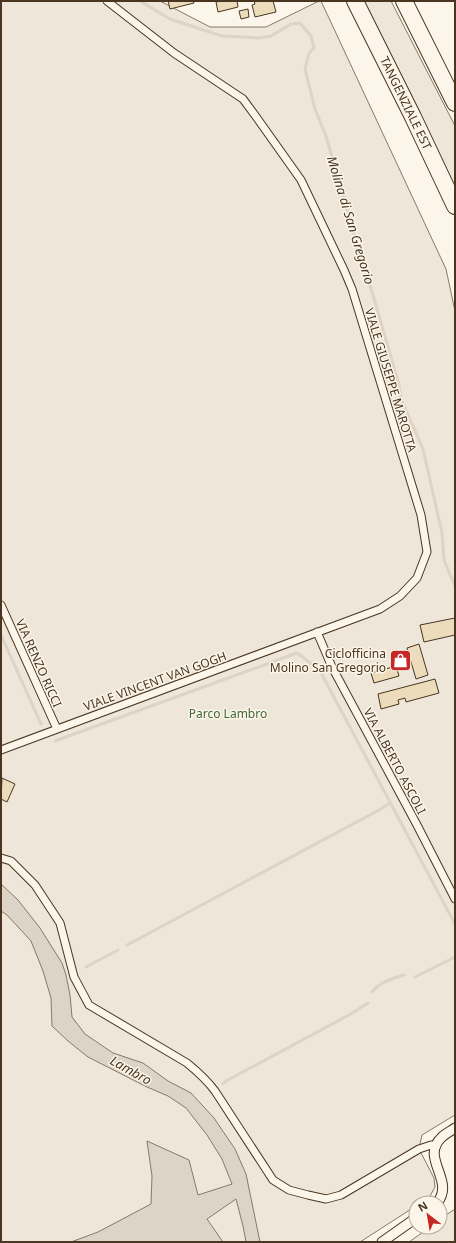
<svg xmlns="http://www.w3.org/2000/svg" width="456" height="1243" viewBox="0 0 456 1243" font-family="'Noto Sans',sans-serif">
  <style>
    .green { fill: #ede6d9; stroke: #887966 }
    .water { fill: #dcd4c6; stroke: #887966 }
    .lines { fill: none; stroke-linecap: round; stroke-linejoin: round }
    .stream { stroke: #dcd4c6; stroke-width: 3 }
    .building { fill: #ecdcbc; stroke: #4a3520 }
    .pedestrian-casing { stroke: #4a3520; stroke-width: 9 }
    .minor-casing { stroke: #4a3520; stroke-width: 11 }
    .motorway-casing { stroke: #4a3520; stroke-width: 18 }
    .pedestrian { stroke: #fbf6e9; stroke-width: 7 }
    .minor { stroke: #fbf6e9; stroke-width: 9 }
    .motorway { stroke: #fbf6e9; stroke-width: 16 }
    .labels { text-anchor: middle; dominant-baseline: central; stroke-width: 3; stroke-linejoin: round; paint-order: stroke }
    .street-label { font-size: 12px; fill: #4a3520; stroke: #fbf6e9 }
    .poi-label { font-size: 12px; fill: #4a3520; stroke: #fbf6e9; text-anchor: end }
    .park-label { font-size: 12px; fill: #436837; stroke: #fbf6e9 }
    .water-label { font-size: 13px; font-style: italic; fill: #4a3520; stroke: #fbf6e9 }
  </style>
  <rect width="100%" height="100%" fill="#fbf6e9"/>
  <path class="green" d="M 1,1 L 160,1 L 210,27 L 266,27 L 319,1 L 321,1 L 446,269 L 455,311 L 455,1115 L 422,1135 L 419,1149 L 434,1178 L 435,1187 L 429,1198 L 421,1203 L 416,1203 L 416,1206 L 360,1242 L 1,1242 Z
    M 361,1 L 391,1 L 453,122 L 455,126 L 455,191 Z
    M 455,1209 L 455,1242 L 409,1242 L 430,1227 L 440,1227 L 440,1219 Z"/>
  <path class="water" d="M 1,884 L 18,900 L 40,928 L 62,963 L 66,975 L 70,995 L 72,1017 L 85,1034 L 113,1053 L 143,1063 L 168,1081 L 191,1093 L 214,1118 L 235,1149 L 246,1174 L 260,1242 L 246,1242 L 243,1226 L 236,1199 L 207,1219 L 223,1242 L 71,1242 L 98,1232 L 151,1204 L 152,1176 L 147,1141 L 189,1160 L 198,1195 L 232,1184 L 222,1159 L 207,1135 L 186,1108 L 168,1096 L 147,1087 L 88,1057 L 68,1041 L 52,1026 L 51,998 L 43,971 L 31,941 L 7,915 L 1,911 Z"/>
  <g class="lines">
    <path class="stream" d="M 140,1 L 170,19 L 222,36 L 259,38 L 271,36 L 291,24 L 300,23 L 311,36 L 314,48 L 309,53 L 305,69 L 315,109 L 326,136 L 354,234 L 373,295 L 399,385 L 401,399 L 423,449 L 442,533 L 444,560 L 455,586
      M 1,635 L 41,724
      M 55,741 L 297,653 L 319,669 L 455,924
      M 127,945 L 379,810 L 390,803
      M 86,967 L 118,950
      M 415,977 L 455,957
      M 372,992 C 379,982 394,978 404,975
      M 223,1084 L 226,1081 L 349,1015 L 368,1003"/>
  </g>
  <path class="building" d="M 168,1 L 193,1 L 194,3 L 170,9 Z
    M 222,1 L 237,1 L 238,7 L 218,12 L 216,2 Z
    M 254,1 L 273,1 L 276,12 L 255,17 L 252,5 L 255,4 Z
    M 248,9 L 249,17 L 241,19 L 239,11 Z
    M 455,618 L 455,635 L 424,642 L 420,625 Z
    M 419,644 L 428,675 L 416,679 L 407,648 Z
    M 396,666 L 399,676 L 374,683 L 371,673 Z
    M 435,679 L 439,693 L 406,702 L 405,698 L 398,700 L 399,704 L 381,709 L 378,694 Z
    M 2,778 L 15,784 L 7,802 L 1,799 Z"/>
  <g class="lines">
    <defs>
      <path id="pedestrian" d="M 1,605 L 57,729
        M 317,632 L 332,667 L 417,825 L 455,899
        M 1,750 L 380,609 L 400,596 L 417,578 L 427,552 L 421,515 L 352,289 L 344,270 L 301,180 L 257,118 L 243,99 L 174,53 L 107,1
        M 1,858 L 11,861 L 35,885 L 60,923 L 74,977 L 89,1005 L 187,1063 C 198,1072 207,1080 215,1091 L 273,1180 L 289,1190 L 308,1195 L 326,1199 L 341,1195 L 419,1149 L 431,1145 L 437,1145"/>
      <path id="minor" d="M 437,1203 C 456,1180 419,1158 442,1137 C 446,1133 451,1131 455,1128
        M 382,1242 L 416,1218"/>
      <path id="motorway" d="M 355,1 L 413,117 L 455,206
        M 404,1 L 455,103"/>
    </defs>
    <use href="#pedestrian" class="pedestrian-casing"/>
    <use href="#minor" class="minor-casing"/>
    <use href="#motorway" class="motorway-casing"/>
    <use href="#pedestrian" class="pedestrian"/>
    <use href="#minor" class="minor"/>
    <use href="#motorway" class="motorway"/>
  </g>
  <defs>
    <symbol id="shop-square" viewBox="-11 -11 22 22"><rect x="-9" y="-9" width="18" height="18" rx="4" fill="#c62828" stroke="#fbf6e9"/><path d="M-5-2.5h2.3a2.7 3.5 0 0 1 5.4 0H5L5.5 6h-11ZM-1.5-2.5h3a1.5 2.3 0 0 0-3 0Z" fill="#fff"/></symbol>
  </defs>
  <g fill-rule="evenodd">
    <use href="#shop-square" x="388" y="648" width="25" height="25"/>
  </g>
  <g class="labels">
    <g class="street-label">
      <text transform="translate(406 103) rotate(64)">TANGENZIALE EST</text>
      <text transform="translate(391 380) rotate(73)">VIALE GIUSEPPE MAROTTA</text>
      <text transform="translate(39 663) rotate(66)">VIA RENZO RICCI</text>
      <text transform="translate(155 681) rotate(-20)">VIALE VINCENT VAN GOGH</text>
      <text transform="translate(395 761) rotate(62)">VIA ALBERTO ASCOLI</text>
    </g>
    <g class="poi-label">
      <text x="386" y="653">Ciclofficina<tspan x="386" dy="14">Molino San Gregorio</tspan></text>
    </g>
    <g class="park-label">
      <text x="228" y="713">Parco Lambro</text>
    </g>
    <g class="water-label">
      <text transform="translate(351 220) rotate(73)">Molina di San Gregorio</text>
      <text transform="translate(131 1070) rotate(29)">Lambro</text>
    </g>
  </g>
  <rect width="456" height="1243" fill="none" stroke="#4a3520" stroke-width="4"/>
  <g transform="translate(428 1215) rotate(329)"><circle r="19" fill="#fbf6e9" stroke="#b4a999"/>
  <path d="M0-3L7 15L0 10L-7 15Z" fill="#c62828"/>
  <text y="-6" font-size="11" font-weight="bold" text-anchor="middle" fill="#4a3520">N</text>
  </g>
</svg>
